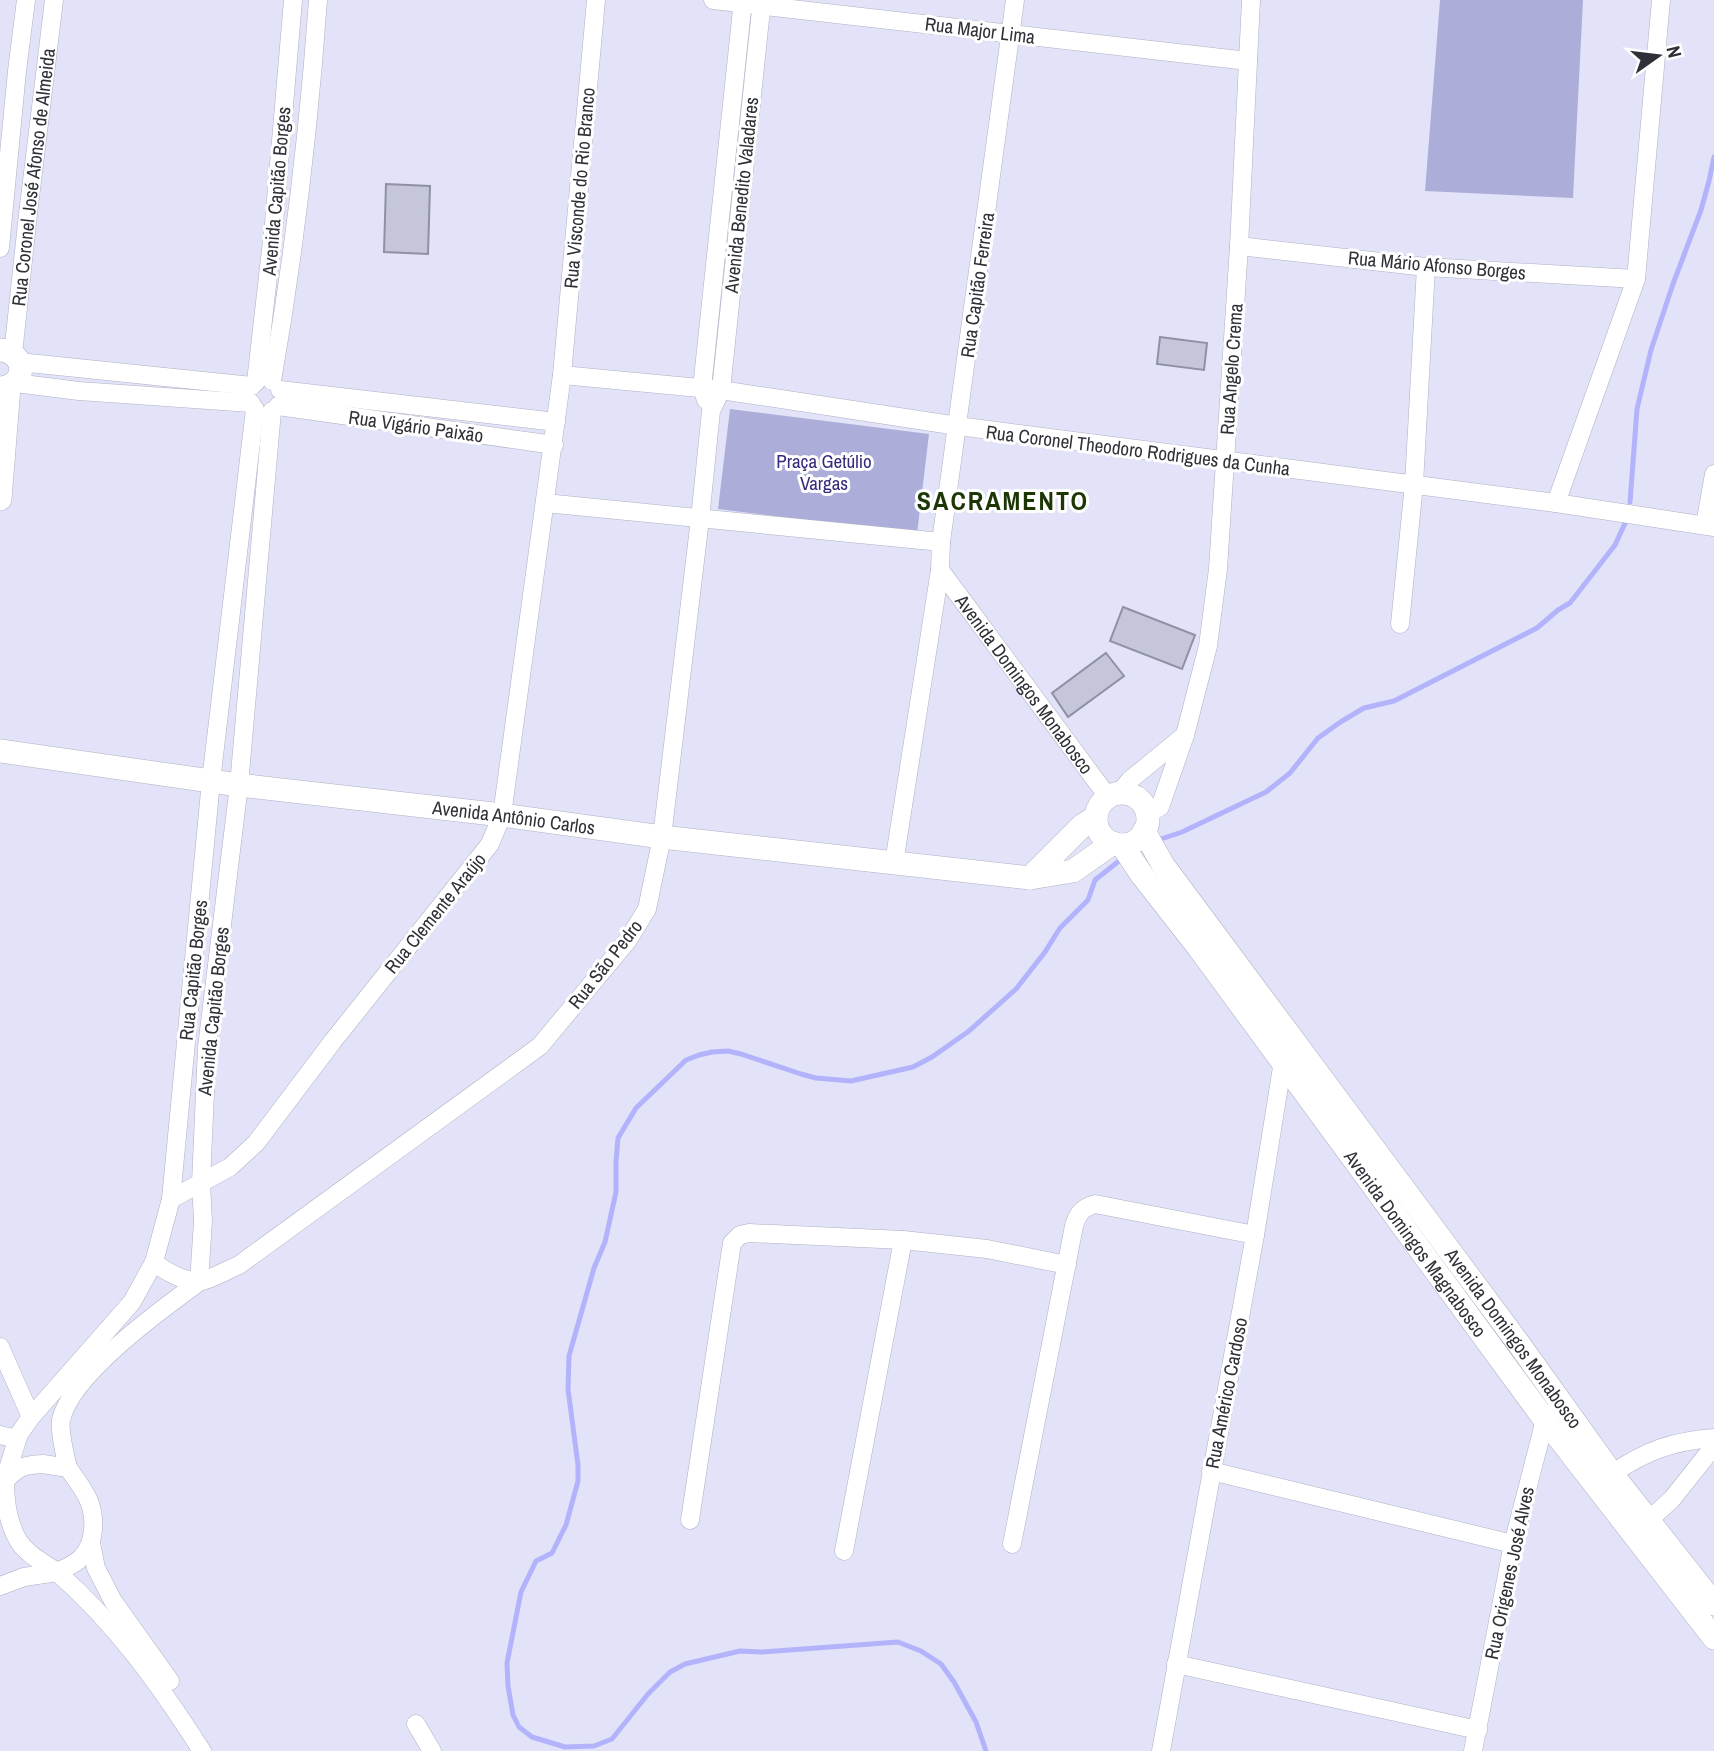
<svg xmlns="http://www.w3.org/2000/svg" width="1714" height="1751" viewBox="0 0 1714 1751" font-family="'Archivo Narrow',sans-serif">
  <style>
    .green { fill: #acaed9 }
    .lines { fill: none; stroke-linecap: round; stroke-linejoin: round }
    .stream { stroke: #b2b3fb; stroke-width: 5 }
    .building { fill: #c5c6da; stroke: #8f90a3; stroke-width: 2 }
    .minor-casing { stroke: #afb0c4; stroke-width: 19 }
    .major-casing { stroke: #afb0c4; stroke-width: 24 }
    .minor { stroke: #fff; stroke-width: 18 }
    .major { stroke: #fff; stroke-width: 23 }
    .labels { text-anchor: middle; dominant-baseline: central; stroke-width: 6; stroke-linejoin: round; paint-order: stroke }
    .street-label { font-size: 19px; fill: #2f3038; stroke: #fff }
    .park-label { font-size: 19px; fill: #352a7c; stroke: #fff }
    .district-label { font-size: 26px; font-weight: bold; letter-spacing: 2px; fill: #1c3604; stroke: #fff }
  </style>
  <rect width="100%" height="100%" fill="#e2e3f8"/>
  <path class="green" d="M 1440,0 L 1583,0 L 1573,198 L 1425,191 Z
    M 730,409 L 929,434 L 917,534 L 718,509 Z"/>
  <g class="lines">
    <path class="stream" d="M 1630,502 L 1637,409 L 1651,350 L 1673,284 L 1701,210 L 1709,181 L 1714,157
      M 1158,840 L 1182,832 L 1266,792 L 1290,773 L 1318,738 L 1342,721 L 1364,708 L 1394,701 L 1537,628 L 1558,610 L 1570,603 L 1615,545 L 1627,519
      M 986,1751 L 976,1722 L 954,1682 L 941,1664 L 921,1651 L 898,1642 L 762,1652 L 740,1651 L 685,1664 L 670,1672 L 648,1694 L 612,1739 L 594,1746 L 565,1747 L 532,1737 L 519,1727 L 513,1715 L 508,1686 L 507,1663 L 521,1592 L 536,1561 L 552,1553 L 566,1525 L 578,1481 L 578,1465 L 568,1389 L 569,1356 L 594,1268 L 605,1242 L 616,1192 L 616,1162 L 618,1138 L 636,1108 L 686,1060 L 699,1055 L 712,1052 L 728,1051 L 741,1054 L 801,1074 L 816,1078 L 851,1081 L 913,1067 L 932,1057 L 969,1031 L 1016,989 L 1045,952 L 1060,928 L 1088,900 L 1095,880 L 1119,861"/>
  </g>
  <path class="building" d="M 386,184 L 430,186 L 428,254 L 384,252 Z
    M 1160,337 L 1207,343 L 1204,370 L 1157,364 Z
    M 1123,607 L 1195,635 L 1182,669 L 1110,641 Z
    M 1106,653 L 1124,676 L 1068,717 L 1052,693 Z"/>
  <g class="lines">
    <defs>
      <g id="minor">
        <path d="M 713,0 L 1248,61"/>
        <path d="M 1239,246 L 1426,267 L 1636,279"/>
        <path d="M 0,248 L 17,71 L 26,0"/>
        <path id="s1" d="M 13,354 L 28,214 L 54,0"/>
        <path d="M 19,362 L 252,386"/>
        <path d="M 562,375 L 721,390 L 958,426 L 1556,503 L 1714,527"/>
        <path d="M 272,381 C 294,255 309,127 318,0"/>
        <path d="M 256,382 L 274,223 L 293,0"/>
        <path d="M 15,383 L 79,391 L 251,403"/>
        <path d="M 280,390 L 556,422"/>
        <path d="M 706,400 L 702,388 L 743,0"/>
        <path d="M 278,406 L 554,445"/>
        <path d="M 545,503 L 941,542"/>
        <path d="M 1556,503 L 1636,279 L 1661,0"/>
        <path d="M 1705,525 L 1714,474"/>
        <path id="s2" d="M 940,570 L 1108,797"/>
        <path d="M 1400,624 L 1414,484 L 1426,267"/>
        <path d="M 1119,793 L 1130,780 L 1185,735"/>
        <path d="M 1147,814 L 1160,807 L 1185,735 L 1208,646 L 1218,569 L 1239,246 L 1251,0"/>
        <path d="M 894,863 L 940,570 L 941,542 L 1015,0"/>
        <path d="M 171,1199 L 230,1167 L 256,1143 L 333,1041 L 490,844 L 502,815 L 562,375 L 596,0"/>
        <path d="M 154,1262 C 164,1271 188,1284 202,1281 C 214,1278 227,1270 239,1265 L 540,1046 L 628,940 L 647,909 L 662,837 L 700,519 L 711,411 L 721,390 L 762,0"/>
        <path d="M 0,1347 L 31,1417"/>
        <path d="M 0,1435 L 17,1439"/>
        <path d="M 43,1464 L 68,1468 C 75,1478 84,1489 89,1501 C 96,1519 95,1544 81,1558 C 74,1565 65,1568 57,1572 C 44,1563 26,1554 18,1540 C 8,1523 5,1500 5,1481 C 18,1467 23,1465 43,1464 Z"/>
        <path d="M 68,1468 C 65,1455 59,1432 61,1420 C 71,1374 162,1309 199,1282 L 203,1221 L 201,1183 L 207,1047 L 239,785 L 272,411"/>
        <path d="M 1211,1471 L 1513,1544"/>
        <path d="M 1612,1474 C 1645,1451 1673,1441 1714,1438"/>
        <path d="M 0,1494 L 19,1434 L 31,1417 L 132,1302 L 154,1262 L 171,1199 L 211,781 L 255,409"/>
        <path d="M 690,1520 L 732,1243 L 740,1235 L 749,1233 L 903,1240 L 987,1249 L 1067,1265"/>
        <path d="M 1649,1520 L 1672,1499 L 1714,1446"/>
        <path d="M 91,1543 L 96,1568 L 113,1601 L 170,1681"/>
        <path d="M 1012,1544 L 1074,1226 C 1078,1213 1082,1208 1095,1204 L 1255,1235"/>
        <path d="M 844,1551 L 903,1240"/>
        <path d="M 0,1586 L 24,1577 L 57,1572 C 117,1625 159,1684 202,1751"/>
        <path d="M 1176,1664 L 1478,1730"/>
        <path d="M 416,1724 L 432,1751"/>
        <path d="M 1161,1751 L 1255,1235 L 1284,1055"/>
        <path d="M 1473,1751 L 1513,1544 L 1545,1420 L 1549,1414"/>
      </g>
      <g id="major">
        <path d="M 0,350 C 27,352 28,386 0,388"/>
        <path d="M 0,499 L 9,387"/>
        <path id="s3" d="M 0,751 L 239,785 L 502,815 L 662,837 L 1030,878 L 1073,871 L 1113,843"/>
        <circle cx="1122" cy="819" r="26"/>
        <path id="s4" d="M 1144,831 L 1163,865 L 1519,1344 L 1612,1474 L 1714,1604"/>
        <path id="s5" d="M 1122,845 L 1142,875 L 1199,948 L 1545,1420 L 1714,1638"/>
        <path d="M 1030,878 L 1083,825 L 1096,817"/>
      </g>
    </defs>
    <use href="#minor" class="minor-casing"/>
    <use href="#major" class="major-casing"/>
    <use href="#minor" class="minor"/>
    <use href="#major" class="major"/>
  </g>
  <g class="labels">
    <g class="street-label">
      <text transform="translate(980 30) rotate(7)">Rua Major Lima</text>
      <text stroke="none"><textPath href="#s1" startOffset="178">Rua Coronel José Afonso de Almeida</textPath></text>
      <text transform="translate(579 188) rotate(-85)">Rua Visconde do Rio Branco</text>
      <text transform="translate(276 191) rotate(-85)">Avenida Capitão Borges</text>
      <text transform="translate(741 195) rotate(-84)">Avenida Benedito Valadares</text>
      <text transform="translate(1437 265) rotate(5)">Rua Mário Afonso Borges</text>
      <text transform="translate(977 285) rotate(-82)">Rua Capitão Ferreira</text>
      <text transform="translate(1231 369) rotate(-86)">Rua Angelo Crema</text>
      <text transform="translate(416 426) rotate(8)">Rua Vigário Paixão</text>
      <text transform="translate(1138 450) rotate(7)">Rua Coronel Theodoro Rodrigues da Cunha</text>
      <text stroke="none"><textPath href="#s2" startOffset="142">Avenida Domingos Monabosco</textPath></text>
      <text stroke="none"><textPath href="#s3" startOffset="518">Avenida Antônio Carlos</textPath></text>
      <text transform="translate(435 913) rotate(-51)">Rua Clemente Araújo</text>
      <text transform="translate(605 964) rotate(-52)">Rua São Pedro</text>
      <text transform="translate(193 970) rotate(-84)">Rua Capitão Borges</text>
      <text transform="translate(213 1011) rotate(-84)">Avenida Capitão Borges</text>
      <text stroke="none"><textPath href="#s5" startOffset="495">Avenida Domingos Magnabosco</textPath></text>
      <text stroke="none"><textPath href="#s4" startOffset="628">Avenida Domingos Monabosco</textPath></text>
      <text transform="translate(1226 1393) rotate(-79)">Rua Américo Cardoso</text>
      <text transform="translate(1509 1573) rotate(-78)">Rua Origenes José Alves</text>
    </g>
    <g class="park-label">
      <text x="824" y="461">Praça Getúlio<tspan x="824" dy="22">Vargas</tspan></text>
    </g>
    <g class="district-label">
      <text x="1003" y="500">SACRAMENTO</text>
    </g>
  </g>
  <g transform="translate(1658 56) rotate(76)" stroke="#ffffff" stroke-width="5" paint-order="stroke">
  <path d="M0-5L12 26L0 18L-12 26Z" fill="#2f3038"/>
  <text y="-10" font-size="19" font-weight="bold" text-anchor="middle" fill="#2f3038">N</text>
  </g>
</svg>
